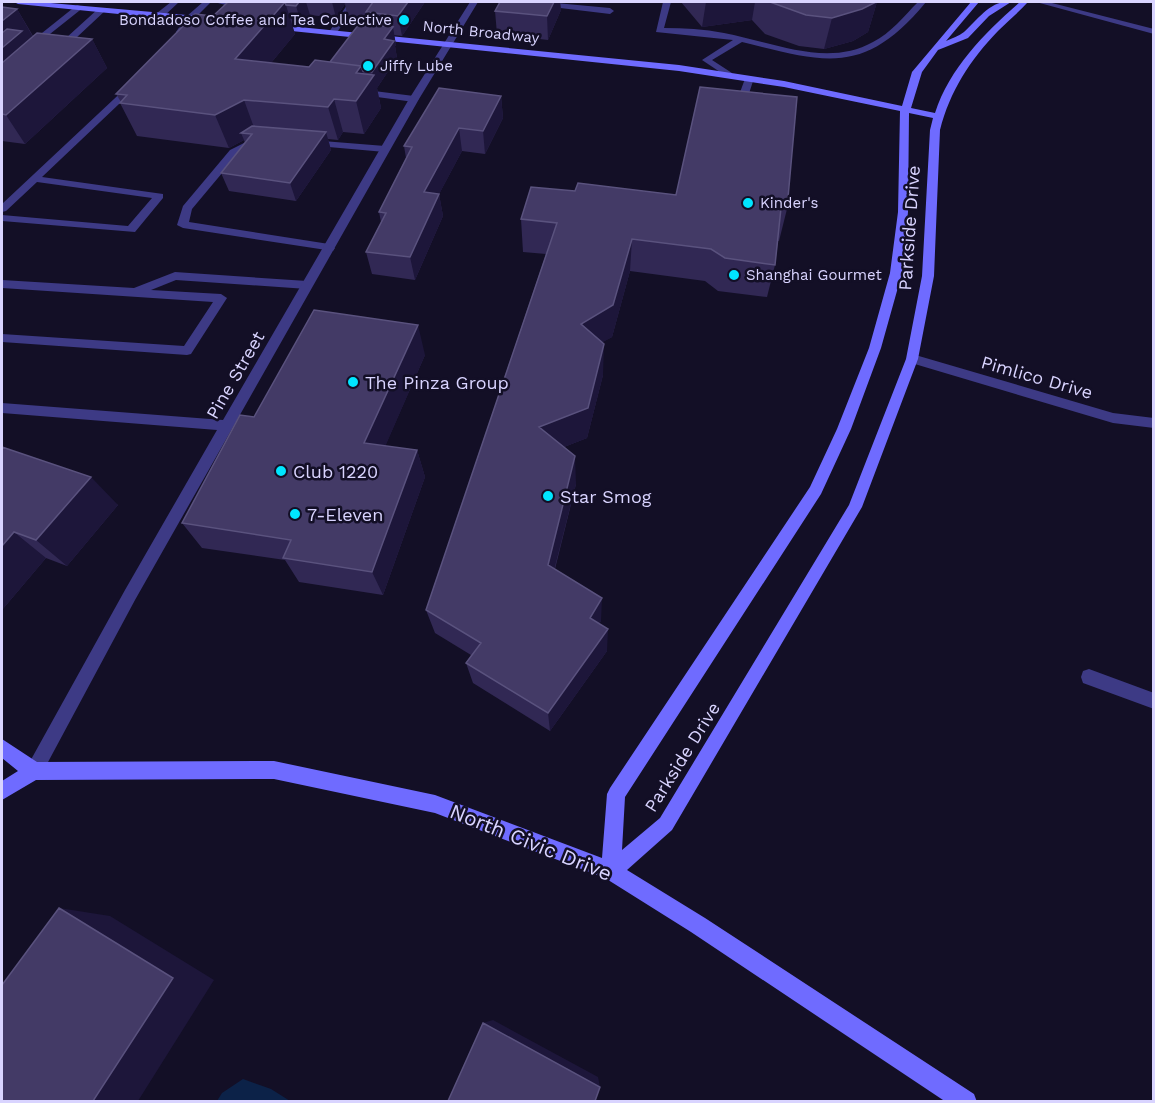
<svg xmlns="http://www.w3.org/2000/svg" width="1155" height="1103" viewBox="0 0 1155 1103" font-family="'Work Sans',sans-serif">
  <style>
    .water { fill: #0c2248 }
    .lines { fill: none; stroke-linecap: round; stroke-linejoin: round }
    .lane { fill: #3d3a85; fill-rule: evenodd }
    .street { fill: #3d3a85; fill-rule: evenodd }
    .secondary { fill: #6f6bff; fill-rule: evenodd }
    .wall { fill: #312854; fill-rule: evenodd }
    .shaded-wall { fill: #1d163a }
    .building { fill: #433a66; stroke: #5a527e; stroke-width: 1.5 }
    .poi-dot { fill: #00e5ff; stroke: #130f26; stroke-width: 2 }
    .labels { text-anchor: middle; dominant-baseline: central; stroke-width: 5; stroke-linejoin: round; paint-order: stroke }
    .far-poi-label { font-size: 15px; fill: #d9d4ff; stroke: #130f26; text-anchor: start }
    .far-street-label { font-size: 15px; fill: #d9d4ff; stroke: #130f26 }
    .street-label { font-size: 18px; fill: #d9d4ff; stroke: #130f26 }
    .poi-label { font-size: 18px; fill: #d9d4ff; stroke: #130f26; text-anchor: start }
    .near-street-label { font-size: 21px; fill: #d9d4ff; stroke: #130f26 }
  </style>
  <rect width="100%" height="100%" fill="#130f26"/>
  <path class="water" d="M 243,1079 L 271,1089 L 290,1101 L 217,1101 L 222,1093 Z"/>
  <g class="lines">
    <path class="lane" d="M 171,2 L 179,2 L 163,17 L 157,17 L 157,13 Z
      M 203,2 L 211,2 L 193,20 L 183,34 L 177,34 L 176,32 L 187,16 Z
      M 214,2 L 229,2 L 249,7 L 245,10 Z
      M 349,2 L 357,2 L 336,34 L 330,34 L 329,32 Z
      M 523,2 L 545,2 L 610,8 L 614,11 L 610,14 L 527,4 Z
      M 663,2 L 671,2 L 664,28 C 684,28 704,29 724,33 C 772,42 827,68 873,42 C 891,33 904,16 918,2 L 926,2 C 865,76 826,63 742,42 L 712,60 L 732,73 L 732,77 L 729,78 L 702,60 L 733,40 L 656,32 Z
      M 77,5 L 84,7 L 2,72 L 2,65 Z
      M 99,8 L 106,10 L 61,52 L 55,52 L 55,48 Z
      M 746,76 L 754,78 L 745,106 L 740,109 L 735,106 Z
      M 130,84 L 138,86 L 42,177 L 163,194 L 163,198 L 135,232 L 2,221 L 2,215 L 128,226 L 152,198 L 37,182 L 6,211 L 2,212 L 2,204 Z
      M 358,89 L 414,96 L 419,99 L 414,102 L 355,94 L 355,90 Z
      M 260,135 L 265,138 L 264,140 L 238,154 L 192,209 L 189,222 L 329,244 L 335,248 L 333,251 L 183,228 L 177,225 L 183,206 L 230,150 Z
      M 310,140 L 385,146 L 390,149 L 385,152 L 306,145 L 306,141 Z
      M 175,272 L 307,281 L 313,285 L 307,289 L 176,280 L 151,290 L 221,294 L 227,298 L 191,354 L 187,355 L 2,342 L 2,334 L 184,346 L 213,302 L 2,288 L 2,280 L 134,288 Z"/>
    <path class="street" d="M 470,2 L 478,2 L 419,99 L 135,600 L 40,777 L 34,780 L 28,777 L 25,771 L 28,765 L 125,590 L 217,430 L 2,413 L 2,403 L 223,420 L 409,99 Z
      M 1036,2 L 1048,2 L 1154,29 L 1154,34 Z
      M 912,354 L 1113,413 L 1154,418 L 1154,428 L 1113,423 L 908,362 L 906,359 Z
      M 1089,669 L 1154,693 L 1154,709 L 1083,683 L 1081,677 L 1083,671 Z"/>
    <path class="secondary" d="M 14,2 L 39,2 L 209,17 L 213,20 L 209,23 L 18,4 Z
      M 971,2 L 979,2 L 946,41 C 952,38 959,36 964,32 C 978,20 990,0 1011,2 L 989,16 L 968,38 L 938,50 L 922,72 L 911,108 L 935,113 C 950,67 985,33 1020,2 L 1028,2 C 1019,12 1008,21 998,31 C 970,60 950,91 940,130 L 934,276 L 918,359 L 862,507 L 672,830 L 627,870 L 705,918 L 974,1094 L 977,1102 L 946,1102 L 691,932 L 605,878 L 435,813 L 274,779 L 36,780 L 2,800 L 2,781 L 18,771 L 2,758 L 2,739 L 37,762 L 274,761 L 435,795 L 602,858 L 607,794 L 610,788 L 810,487 L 837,429 L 869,348 L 890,273 L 898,212 L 900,111 L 784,87 L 679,71 L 272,29 L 268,26 L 269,24 L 679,65 L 784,81 L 902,106 L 912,72 ZM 909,113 L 933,118 L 930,130 L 922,276 L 906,359 L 849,505 L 660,818 L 622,850 L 625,797 L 821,494 L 851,429 L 881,348 L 902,273 L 908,212 Z"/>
  </g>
  <path class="wall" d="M 228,2 L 425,2 L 402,36 L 394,35 L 396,45 L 395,46 L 397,58 L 377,88 L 381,108 L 364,134 L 343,132 L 338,140 L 328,139 L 331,150 L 296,201 L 229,191 L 221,173 L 245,143 L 244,140 L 229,148 L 137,136 L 120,103 L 121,102 L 116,94 L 213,16 ZM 345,4 L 348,19 L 367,21 L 368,25 L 330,62 L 309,67 L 271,63 L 295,34 L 292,25 L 302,26 L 310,15 L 336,18 Z
    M 500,2 L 560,2 L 561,10 L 548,40 L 497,34 L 495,11 Z
    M 681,2 L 877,2 L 868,32 L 853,41 L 824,49 L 799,46 L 765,34 L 752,20 L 702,27 Z
    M 2,7 L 17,9 L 33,36 L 92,39 L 107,68 L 25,144 L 2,141 Z
    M 501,96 L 503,118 L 485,154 L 462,151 L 439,194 L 443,216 L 415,280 L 372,274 L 366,252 L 381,222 L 379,212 L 406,158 L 404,146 Z
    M 575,191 L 787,209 L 779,241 L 778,241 L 775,265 L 767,297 L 718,291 L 705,281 L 630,271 L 612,337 L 602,342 L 603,375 L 587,438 L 564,447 L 576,484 L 555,569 L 601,621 L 599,623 L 607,651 L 550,731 L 473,683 L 466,663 L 471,655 L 435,633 L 426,610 L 546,254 L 523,252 L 521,219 Z
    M 425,355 L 385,446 L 417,450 L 425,477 L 383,595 L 299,582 L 285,560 L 202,548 L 182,523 L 254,417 Z
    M 2,447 L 118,505 L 67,566 L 46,558 L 2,610 Z"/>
  <path class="shaded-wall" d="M 285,2 L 295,34 L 247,92 L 235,59 Z
    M 299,2 L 306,2 L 310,15 L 302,26 L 296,6 Z
    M 332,2 L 344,2 L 345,4 L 336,18 Z
    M 408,2 L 425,2 L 402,36 L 398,16 Z
    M 554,2 L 560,2 L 561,10 L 548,40 L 547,16 Z
    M 706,2 L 755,2 L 752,20 L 702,27 Z
    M 876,2 L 877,2 L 868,32 L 853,41 L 824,49 L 832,18 Z
    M 17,9 L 33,37 L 2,92 L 2,21 Z
    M 393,27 L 396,45 L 395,46 L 397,58 L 377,88 L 381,108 L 364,134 L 356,101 L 356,73 L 361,66 L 366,86 L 373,76 L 372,72 L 384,39 Z
    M 92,39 L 107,68 L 25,144 L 6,115 Z
    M 501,96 L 503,118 L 485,154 L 483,131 Z
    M 334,99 L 343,132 L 338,140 L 328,107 Z
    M 244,100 L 256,133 L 241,133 L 244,140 L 229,148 L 215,115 Z
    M 459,128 L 462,151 L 428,215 L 424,192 Z
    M 326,132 L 331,150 L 296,201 L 290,183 Z
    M 439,194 L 443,216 L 415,280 L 410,257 Z
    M 632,239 L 630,271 L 612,337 L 580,355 L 581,324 Z
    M 418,325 L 425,355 L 375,470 L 364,443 Z
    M 604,344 L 603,375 L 587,438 L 541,456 L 539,427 Z
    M 417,450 L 425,477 L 383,595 L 372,572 Z
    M 575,456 L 576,484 L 549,590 L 548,565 Z
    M 91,477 L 118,505 L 67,566 L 36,540 Z
    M 14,532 L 46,558 L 2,610 L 2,546 Z
    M 602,598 L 601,621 L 589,641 L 590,618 Z
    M 608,629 L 607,651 L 550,731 L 548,713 Z
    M 59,908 L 110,916 L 214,980 L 138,1101 L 93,1101 Z
    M 493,1020 L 598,1077 L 600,1087 L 483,1023 Z"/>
  <path class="building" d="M 228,2 L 285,2 L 235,59 L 309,67 L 315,60 L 361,66 L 356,73 L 374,75 L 356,101 L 334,99 L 328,107 L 244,100 L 215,115 L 120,103 L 127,95 L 116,94 L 195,14 L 213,16 Z
    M 280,2 L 299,2 L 296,6 L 286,5 L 285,2 Z
    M 364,2 L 408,2 L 398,16 L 366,12 L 373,2 Z
    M 500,2 L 554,2 L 547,16 L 495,11 Z
    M 770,2 L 876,2 L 862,9 L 832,18 L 806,15 Z
    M 2,7 L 17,9 L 2,21 Z
    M 359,24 L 393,27 L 384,39 L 394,41 L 372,72 L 363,71 L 361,66 L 330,62 Z
    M 7,29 L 22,31 L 2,48 L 2,33 Z
    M 37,33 L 92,39 L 6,115 L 2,114 L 2,63 Z
    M 700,87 L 797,97 L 787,209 L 781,208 L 775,265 L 725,258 L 711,249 L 632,239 L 613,305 L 581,324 L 604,344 L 588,408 L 539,427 L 575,456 L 548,565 L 602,598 L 590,618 L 608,629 L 548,713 L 466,663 L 481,643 L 426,610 L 557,223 L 521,219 L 531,187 L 575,191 L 578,183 L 676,195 Z
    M 439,88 L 501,96 L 483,131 L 459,128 L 424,192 L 439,194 L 410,257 L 366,252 L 386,213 L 379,212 L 412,147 L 404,146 Z
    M 252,126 L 326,132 L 290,183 L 221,173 L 252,134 L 241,133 Z
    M 314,310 L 418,325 L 364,443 L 417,450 L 372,572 L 283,558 L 291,540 L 182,523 L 240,415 L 254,417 Z
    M 2,447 L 91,477 L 36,540 L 14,532 L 2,546 Z
    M 59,908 L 173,978 L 93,1101 L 2,1101 L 2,985 Z
    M 483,1023 L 600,1087 L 595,1101 L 448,1101 Z"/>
  <g class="poi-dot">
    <circle cx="404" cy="20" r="6"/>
    <circle cx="368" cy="66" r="6"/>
    <circle cx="748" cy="203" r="6"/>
    <circle cx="734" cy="275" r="6"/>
    <circle cx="353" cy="382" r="6"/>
    <circle cx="281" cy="471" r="6"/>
    <circle cx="548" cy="496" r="6"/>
    <circle cx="295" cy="514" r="6"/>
  </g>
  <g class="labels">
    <g class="far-poi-label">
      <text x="392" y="20" text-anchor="end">Bondadoso Coffee and Tea Collective</text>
      <text x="380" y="66">Jiffy Lube</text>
      <text x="760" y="203">Kinder's</text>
      <text x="746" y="275">Shanghai Gourmet</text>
    </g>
    <g class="far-street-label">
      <text transform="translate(481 32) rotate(6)">North Broadway</text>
    </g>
    <g class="street-label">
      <text transform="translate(909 228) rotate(-86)">Parkside Drive</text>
      <text transform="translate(235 375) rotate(-60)">Pine Street</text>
      <text transform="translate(1037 377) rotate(16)">Pimlico Drive</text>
      <text transform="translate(682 757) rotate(-58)">Parkside Drive</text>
    </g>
    <g class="poi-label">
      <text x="365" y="382">The Pinza Group</text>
      <text x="293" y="471">Club 1220</text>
      <text x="560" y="496">Star Smog</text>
      <text x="307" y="514">7-Eleven</text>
    </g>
    <g class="near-street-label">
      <text transform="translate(531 842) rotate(22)">North Civic Drive</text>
    </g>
  </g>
  <rect width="1155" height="1103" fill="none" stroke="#d9d4ff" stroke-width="6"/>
</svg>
